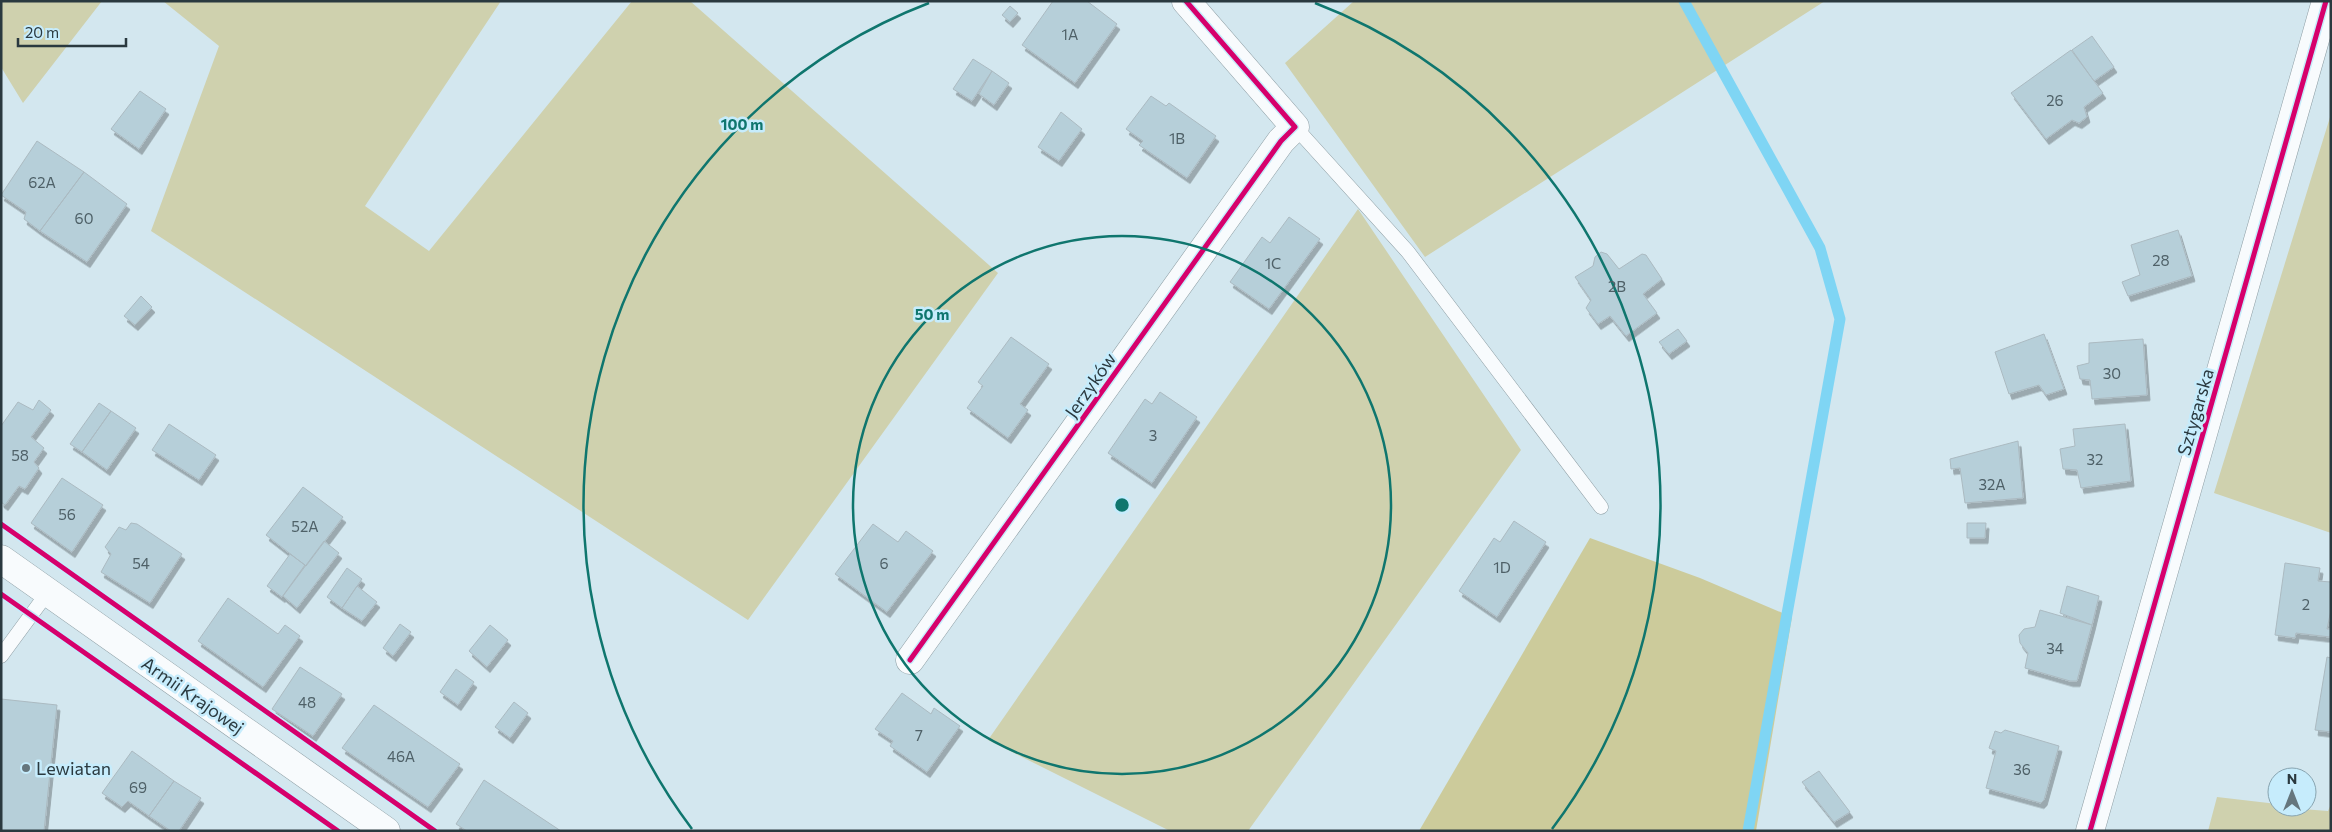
<svg xmlns="http://www.w3.org/2000/svg" width="2332" height="832" viewBox="0 0 2332 832" font-family="Commissioner,sans-serif">
  <style>
    .green { fill: #cfd1ae }
    .forest { fill: #cccb9b }
    .lines { fill: none; stroke-linecap: round; stroke-linejoin: round }
    .stream { stroke: #7fd5f4; stroke-width: 11 }
    .building { fill: #b6cfd9; stroke: #abbac1; filter: url(#shadow) }
    .lane-casing { stroke: #8d9da3; stroke-width: 15 }
    .street-casing { stroke: #8d9da3; stroke-width: 29 }
    .secondary-casing { stroke: #8d9da3; stroke-width: 29 }
    .lane { stroke: #f8fbfd; stroke-width: 14 }
    .street { stroke: #f8fbfd; stroke-width: 28 }
    .secondary { stroke: #f8fbfd; stroke-width: 28 }
    .cycleway-casing { stroke: #c6ecfc; stroke-width: 8 }
    .cycleway { stroke: #d6006c; stroke-width: 5 }
    .ring { fill: none; stroke: #0f766e; stroke-width: 2.5 }
    .poi-dot { fill: #65767d; stroke: #c6ecfc; stroke-width: 2 }
    .labels { text-anchor: middle; dominant-baseline: central; stroke-width: 5; stroke-linejoin: round; paint-order: stroke }
    .number-label { font-size: 15px; fill: #4f6168 }
    .street-label { font-size: 18px; fill: #2a393f; stroke: #c6ecfc }
    .poi-label { font-size: 18px; fill: #2a393f; stroke: #c6ecfc; text-anchor: start }
    .centre { fill: #0f766e; stroke: #c6ecfc; stroke-width: 2.5 }
    .ring-label { font-size: 15px; text-anchor: middle; font-weight: bold; fill: #0f766e; stroke: #c6ecfc; stroke-width: 5; stroke-linejoin: round; paint-order: stroke }
  </style>
  <defs>
    <filter id="shadow"><feDropShadow dx="3" dy="5.5" stdDeviation="0" flood-color="#0004"/></filter>
  </defs>
  <rect width="100%" height="100%" fill="#d3e7ef"/>
  <path class="green" d="M 1,1 L 102,1 L 23,103 L 1,67 Z
    M 163,1 L 501,1 L 365,206 L 429,251 L 632,1 L 690,1 L 998,273 L 748,620 L 151,231 L 219,46 Z
    M 1354,1 L 1825,1 L 1425,257 L 1285,63 Z
    M 2331,114 L 2331,533 L 2214,493 Z
    M 1358,209 L 1521,450 L 1248,831 L 1170,831 L 988,740 Z
    M 2217,797 L 2277,804 L 2277,807 L 2328,811 L 2331,804 L 2331,831 L 2208,831 Z"/>
  <path class="forest" d="M 1590,538 L 1700,578 L 1792,617 L 1756,831 L 1419,831 Z"/>
  <g class="lines">
    <path class="stream" d="M 1684,1 L 1820,248 L 1840,319 L 1748,831"/>
  </g>
  <path class="building" d="M 1053,1 L 1087,1 L 1117,24 L 1075,83 L 1022,45 Z
    M 1010,6 L 1018,13 L 1010,22 L 1002,15 Z
    M 2092,36 L 2114,67 L 2094,81 L 2072,50 Z
    M 2071,50 L 2103,93 L 2084,107 L 2087,117 L 2079,123 L 2072,120 L 2046,139 L 2011,93 Z
    M 973,59 L 992,71 L 972,101 L 953,89 Z
    M 992,71 L 1009,83 L 994,105 L 979,94 Z
    M 140,91 L 166,109 L 139,149 L 111,129 Z
    M 1151,96 L 1166,106 L 1169,103 L 1216,136 L 1187,178 L 1139,145 L 1143,141 L 1126,129 Z
    M 1061,112 L 1082,129 L 1059,161 L 1038,147 Z
    M 37,141 L 84,172 L 40,231 L 24,219 L 26,212 L 1,195 Z
    M 84,172 L 127,204 L 87,262 L 40,231 Z
    M 1289,217 L 1320,239 L 1269,309 L 1230,282 L 1262,237 L 1270,243 Z
    M 2178,230 L 2192,276 L 2128,296 L 2122,282 L 2140,275 L 2131,245 Z
    M 1601,252 L 1607,254 L 1619,269 L 1642,254 L 1646,255 L 1662,279 L 1643,294 L 1657,313 L 1626,336 L 1610,316 L 1598,324 L 1586,308 L 1591,300 L 1575,277 L 1593,266 L 1595,257 Z
    M 141,296 L 152,307 L 135,325 L 124,316 Z
    M 1678,329 L 1687,341 L 1669,354 L 1659,342 Z
    M 2044,334 L 2064,389 L 2046,395 L 2039,385 L 2009,394 L 1995,352 Z
    M 1011,337 L 1049,364 L 1020,404 L 1028,410 L 1008,438 L 967,408 L 983,386 L 978,382 Z
    M 2143,339 L 2147,395 L 2092,399 L 2090,380 L 2080,379 L 2077,366 L 2089,363 L 2089,343 Z
    M 1160,392 L 1197,417 L 1152,483 L 1108,453 L 1145,399 L 1152,404 Z
    M 39,400 L 51,410 L 31,437 L 44,448 L 34,462 L 39,468 L 25,489 L 19,486 L 5,505 L 1,502 L 1,426 L 18,402 L 33,410 Z
    M 99,403 L 111,411 L 82,452 L 70,444 Z
    M 111,411 L 136,428 L 107,470 L 82,452 Z
    M 169,424 L 216,455 L 199,480 L 152,450 Z
    M 2125,424 L 2131,481 L 2081,488 L 2077,470 L 2063,469 L 2060,449 L 2075,446 L 2073,429 Z
    M 2018,441 L 2023,498 L 1965,503 L 1960,468 L 1951,469 L 1950,459 Z
    M 62,478 L 103,505 L 72,552 L 31,523 Z
    M 303,487 L 343,517 L 306,566 L 266,535 Z
    M 1514,521 L 1546,542 L 1497,617 L 1459,591 L 1494,538 L 1500,542 Z
    M 131,523 L 137,524 L 182,554 L 150,603 L 101,572 L 111,554 L 105,547 L 119,527 L 126,530 Z
    M 1967,523 L 1986,523 L 1985,538 L 1967,538 Z
    M 873,524 L 898,542 L 906,531 L 933,551 L 887,612 L 835,574 Z
    M 324,541 L 339,553 L 297,608 L 283,596 Z
    M 290,554 L 305,565 L 282,597 L 267,586 Z
    M 2285,563 L 2320,568 L 2318,581 L 2331,582 L 2331,610 L 2327,629 L 2331,629 L 2330,637 L 2296,633 L 2295,638 L 2275,635 Z
    M 347,568 L 362,579 L 342,608 L 327,597 Z
    M 357,586 L 377,602 L 362,621 L 342,608 Z
    M 2067,586 L 2099,596 L 2092,625 L 2060,613 Z
    M 228,598 L 278,634 L 285,625 L 300,636 L 263,687 L 198,641 Z
    M 2040,610 L 2092,625 L 2077,681 L 2070,681 L 2025,668 L 2028,653 L 2020,643 L 2019,635 L 2024,629 L 2035,627 Z
    M 400,624 L 411,632 L 393,656 L 383,648 Z
    M 490,625 L 508,640 L 487,667 L 469,651 Z
    M 2327,657 L 2331,658 L 2331,732 L 2315,730 Z
    M 300,667 L 342,694 L 313,736 L 272,709 Z
    M 456,669 L 474,682 L 458,705 L 440,692 Z
    M 902,693 L 931,714 L 934,708 L 960,726 L 927,772 L 890,746 L 893,741 L 875,729 Z
    M 1,699 L 57,705 L 44,831 L 1,831 Z
    M 514,702 L 528,713 L 510,738 L 495,727 Z
    M 374,705 L 460,764 L 428,807 L 342,748 Z
    M 2005,730 L 2059,746 L 2044,800 L 2041,803 L 1986,788 L 1996,751 L 1989,748 L 1995,731 L 2001,733 Z
    M 132,751 L 174,781 L 149,816 L 128,801 L 122,807 L 102,793 Z
    M 1819,771 L 1850,812 L 1834,822 L 1802,782 Z
    M 484,780 L 561,831 L 467,831 L 456,824 Z
    M 174,781 L 201,798 L 179,831 L 171,831 L 149,816 Z"/>
  <g class="lines">
    <defs>
      <path id="lane" d="M 1295,127 L 1408,252 L 1601,507
        M 1,656 L 48,592"/>
      <path id="street" d="M 910,660 L 1281,141 L 1295,127 L 1186,1
        M 2090,831 L 2326,1"/>
      <path id="secondary" d="M 1,559 L 386,831"/>
    </defs>
    <use href="#lane" class="lane-casing"/>
    <use href="#street" class="street-casing"/>
    <use href="#secondary" class="secondary-casing"/>
    <use href="#lane" class="lane"/>
    <use href="#street" class="street"/>
    <use href="#secondary" class="secondary"/>
    <defs>
      <path id="cycleway" d="M 1,524 L 435,831
        M 1,594 L 338,831
        M 910,660 L 1281,141 L 1295,127 L 1186,1
        M 2090,831 L 2326,1"/>
    </defs>
    <use href="#cycleway" class="cycleway-casing"/>
    <use href="#cycleway" class="cycleway"/>
  </g>
  <g class="ring">
    <circle cx="1122" cy="505" r="269"/>
    <path d="M692 829A538 538 0 0 1 929 3M1315 3A538 538 0 0 1 1552 829"/>
  </g>
  <circle class="poi-dot" cx="26" cy="768" r="5"/>
  <g class="labels">
    <g class="number-label">
      <text x="1070" y="34">1A</text>
      <text x="2055" y="100">26</text>
      <text x="1177" y="138">1B</text>
      <text x="42" y="182">62A</text>
      <text x="84" y="218">60</text>
      <text x="2161" y="260">28</text>
      <text x="1273" y="263">1C</text>
      <text x="1617" y="286">2B</text>
      <text x="2112" y="373">30</text>
      <text x="1153" y="435">3</text>
      <text x="20" y="455">58</text>
      <text x="2095" y="459">32</text>
      <text x="1992" y="484">32A</text>
      <text x="67" y="514">56</text>
      <text x="305" y="526">52A</text>
      <text x="141" y="563">54</text>
      <text x="884" y="563">6</text>
      <text x="1502" y="567">1D</text>
      <text x="2306" y="604">2</text>
      <text x="2055" y="648">34</text>
      <text x="307" y="702">48</text>
      <text x="919" y="735">7</text>
      <text x="401" y="756">46A</text>
      <text x="2022" y="769">36</text>
      <text x="138" y="787">69</text>
    </g>
    <g class="street-label">
      <text transform="translate(1090 385) rotate(-55)">Jerzyków</text>
      <text transform="translate(2195 412) rotate(-74)">Sztygarska</text>
      <text transform="translate(193 695) rotate(35)">Armii Krajowej</text>
    </g>
    <g class="poi-label">
      <text x="36" y="768">Lewiatan</text>
    </g>
  </g>
  <circle cx="1122" cy="505" r="8" class="centre"/>
  <g class="ring-label">
    <text x="742" y="130">100 m</text>
    <text x="932" y="320">50 m</text>
  </g>
  <rect width="2332" height="832" fill="none" stroke="#2a393f" stroke-width="5"/>
  <g transform="translate(2292 792)"><circle r="24" fill="#c6ecfc" stroke="#88a4b0"/>
  <path d="M0-4L9 19L0 12L-9 19Z" fill="#65767d"/>
  <text y="-8" font-size="14" font-weight="bold" text-anchor="middle" fill="#2a393f">N</text>
  </g>
  <path d="M18 38v8h108v-8" fill="none" stroke="#2a393f" stroke-width="2.5"/>
  <text x="25" y="38" font-size="15" fill="#2a393f" stroke="#c6ecfc" stroke-width="4" paint-order="stroke">20 m</text>
</svg>
